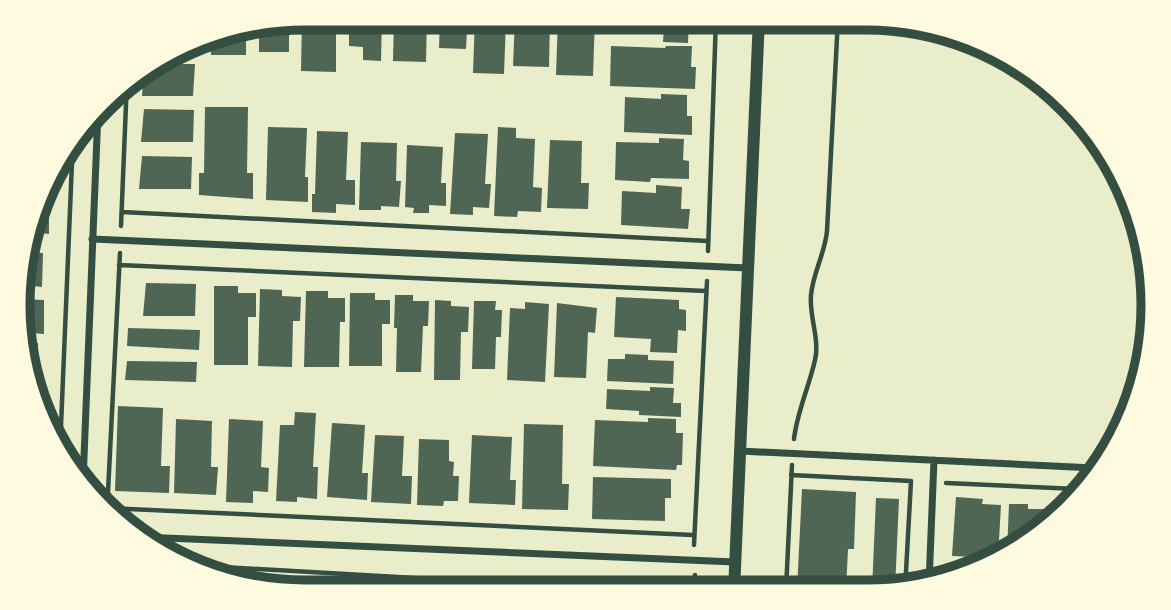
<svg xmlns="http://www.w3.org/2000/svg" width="1171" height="610" viewBox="0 0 1171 610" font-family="Jost,sans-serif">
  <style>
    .building { fill: #4f6655 }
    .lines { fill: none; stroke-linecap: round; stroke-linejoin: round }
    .path { stroke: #344e41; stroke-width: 4.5 }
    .minor { stroke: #344e41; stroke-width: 7 }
    .tertiary { stroke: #344e41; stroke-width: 12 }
    .rim { fill: none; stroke: #344e41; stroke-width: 9 }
  </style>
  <rect width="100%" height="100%" fill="#e9edc9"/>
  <path class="building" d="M 302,18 L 336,18 L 336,72 L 301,71 Z
    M 349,18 L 382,18 L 381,61 L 363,60 L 363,47 L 349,46 Z
    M 394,18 L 427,18 L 426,62 L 393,61 Z
    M 440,18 L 464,18 L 464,30 L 467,29 L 466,49 L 439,48 Z
    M 475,18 L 511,18 L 511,21 L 506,21 L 504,74 L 473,73 Z
    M 515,18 L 550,18 L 549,67 L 513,66 Z
    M 558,18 L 595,18 L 593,76 L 556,75 Z
    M 616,18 L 689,18 L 688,43 L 663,42 L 664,27 L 615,25 Z
    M 289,20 L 289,52 L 259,52 L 259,25 Z
    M 246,27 L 246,55 L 211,55 L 211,33 Z
    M 197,41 L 197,50 L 181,50 L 192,44 Z
    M 611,46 L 665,48 L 666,46 L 692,46 L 691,67 L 696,67 L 695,89 L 610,86 Z
    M 155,64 L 195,64 L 193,96 L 142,96 L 144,69 Z
    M 661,94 L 687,95 L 687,116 L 692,116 L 692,135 L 624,132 L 625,97 L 661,99 Z
    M 205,107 L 248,107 L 247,173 L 253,173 L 253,199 L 199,195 L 199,173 L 204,173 Z
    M 144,109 L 194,110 L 193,142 L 141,142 Z
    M 268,127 L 307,128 L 305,177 L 308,177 L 308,202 L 266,200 Z
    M 498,127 L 516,128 L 516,138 L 535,139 L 533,187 L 542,188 L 541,212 L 518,211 L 517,217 L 494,216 Z
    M 317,131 L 348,132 L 346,180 L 355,180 L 355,205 L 336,204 L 336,213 L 312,212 L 312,194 L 315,194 Z
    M 455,133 L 488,134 L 485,184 L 491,184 L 489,208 L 473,207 L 473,215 L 450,214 Z
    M 659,138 L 684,139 L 683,160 L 689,161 L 689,179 L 651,178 L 650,182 L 615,180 L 616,142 L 659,143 Z
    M 550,140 L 582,141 L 581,183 L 589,183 L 588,209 L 547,208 Z
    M 361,142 L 397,143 L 396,181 L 401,181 L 399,207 L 381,206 L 381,210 L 359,210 Z
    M 407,145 L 443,147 L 441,183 L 446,183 L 446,206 L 429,205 L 429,213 L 413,213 L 414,208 L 405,207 Z
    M 142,156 L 192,157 L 191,189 L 139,189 Z
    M 656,185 L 682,187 L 681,209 L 690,209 L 688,229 L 621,225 L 622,191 L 656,193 Z
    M 41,200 L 49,200 L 49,234 L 27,232 Z
    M 25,252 L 43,253 L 42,287 L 22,285 Z
    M 146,283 L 196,284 L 195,316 L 143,316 Z
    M 214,286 L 238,286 L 238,293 L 256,293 L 256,317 L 248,317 L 248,365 L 214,365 Z
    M 260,289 L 282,290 L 282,296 L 301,297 L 300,321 L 293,321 L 292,367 L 258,366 Z
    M 306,291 L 328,291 L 328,298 L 345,298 L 345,322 L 340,322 L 339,367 L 304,367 Z
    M 350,293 L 375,293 L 375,300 L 390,300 L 390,324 L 382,324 L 382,366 L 349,366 Z
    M 395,295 L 413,295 L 413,301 L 429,301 L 428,326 L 423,326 L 421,372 L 396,372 L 397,328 L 394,328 Z
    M 616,297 L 679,300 L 679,309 L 686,310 L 686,331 L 678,330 L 677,353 L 650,352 L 651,339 L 614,337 Z
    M 21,299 L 44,300 L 44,334 L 20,332 L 18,324 Z
    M 435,300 L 451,301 L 451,306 L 469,307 L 468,332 L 461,332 L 460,380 L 434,380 Z
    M 474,301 L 496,301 L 495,310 L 502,310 L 501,337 L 496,337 L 495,369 L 472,369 Z
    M 525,302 L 549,304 L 545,382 L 507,380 L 510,308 L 525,309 Z
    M 557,303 L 597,308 L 595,333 L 588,332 L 586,378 L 554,377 Z
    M 128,328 L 200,330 L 199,350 L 127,346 Z
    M 23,342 L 38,343 L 37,377 L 32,376 Z
    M 625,354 L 648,355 L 648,360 L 674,361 L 673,384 L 607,381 L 608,359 L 625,359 Z
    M 127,361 L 197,362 L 196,382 L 125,380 Z
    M 650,387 L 674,388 L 673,403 L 681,403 L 681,417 L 639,415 L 639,411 L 606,409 L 607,389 L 650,391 Z
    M 118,406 L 163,408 L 161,466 L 170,466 L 169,493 L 115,491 Z
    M 295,412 L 316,413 L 313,467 L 318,467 L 317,499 L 297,497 L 297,502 L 276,501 L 280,425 L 294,425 Z
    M 648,418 L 676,419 L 676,433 L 683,433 L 682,465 L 677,465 L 676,470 L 593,466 L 595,420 L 648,422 Z
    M 176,419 L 212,421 L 211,467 L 218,467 L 216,495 L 174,493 Z
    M 229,419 L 263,421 L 261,467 L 269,468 L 268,492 L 253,491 L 253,503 L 226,502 Z
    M 332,423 L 365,425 L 362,473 L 368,473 L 367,500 L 327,497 Z
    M 524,424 L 563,425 L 562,484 L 569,484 L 568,510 L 522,509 Z
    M 375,435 L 404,436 L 402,476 L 412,476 L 411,504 L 371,502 Z
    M 472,435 L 512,437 L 510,480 L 516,480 L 515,505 L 469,503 Z
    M 419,439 L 449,440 L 449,461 L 454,462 L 453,476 L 459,476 L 458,501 L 444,501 L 443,506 L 417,505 Z
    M 593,477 L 671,479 L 671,498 L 665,498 L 665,521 L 592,519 Z
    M 802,489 L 856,492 L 854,549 L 848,549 L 846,590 L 797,590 Z
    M 956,497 L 983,499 L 982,504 L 1001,505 L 998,558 L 952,556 Z
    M 876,498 L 899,499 L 895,590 L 872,590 Z
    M 1053,503 L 1065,503 L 1052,519 Z
    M 1009,504 L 1028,504 L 1028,509 L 1045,509 L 1044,529 L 1041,533 L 1007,553 Z"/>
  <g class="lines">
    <path class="path" d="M 122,212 L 708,241
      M 121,226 L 127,80
      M 708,251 L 716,18
      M 119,265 L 706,291
      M 794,439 C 797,412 809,387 815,360 C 820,339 809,317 811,295 C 813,273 825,253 827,231 L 838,18
      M 60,450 L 73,138
      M 791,475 L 911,481 L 905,590
      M 946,483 L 1077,489
      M 107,508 L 693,535
      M 107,512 L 120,253
      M 694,545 L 707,281
      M 188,565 L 450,580 L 695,587
      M 786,590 L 792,465
      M 694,591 L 695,575"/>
    <path class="minor" d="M 92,239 L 748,268
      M 740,451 L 1094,468
      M 83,482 L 98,111
      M 141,537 L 735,562
      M 929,583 L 934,460"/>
    <path class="tertiary" d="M 734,591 L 759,18"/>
  </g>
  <path d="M0 0H1171V610H0ZM305 30H866A275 275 0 0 1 1141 305V305A275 275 0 0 1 866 580H305A275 275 0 0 1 30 305V305A275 275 0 0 1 305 30Z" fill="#fefae0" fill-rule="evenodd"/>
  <path class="rim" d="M305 30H866A275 275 0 0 1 1141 305V305A275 275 0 0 1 866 580H305A275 275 0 0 1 30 305V305A275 275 0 0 1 305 30Z"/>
</svg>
